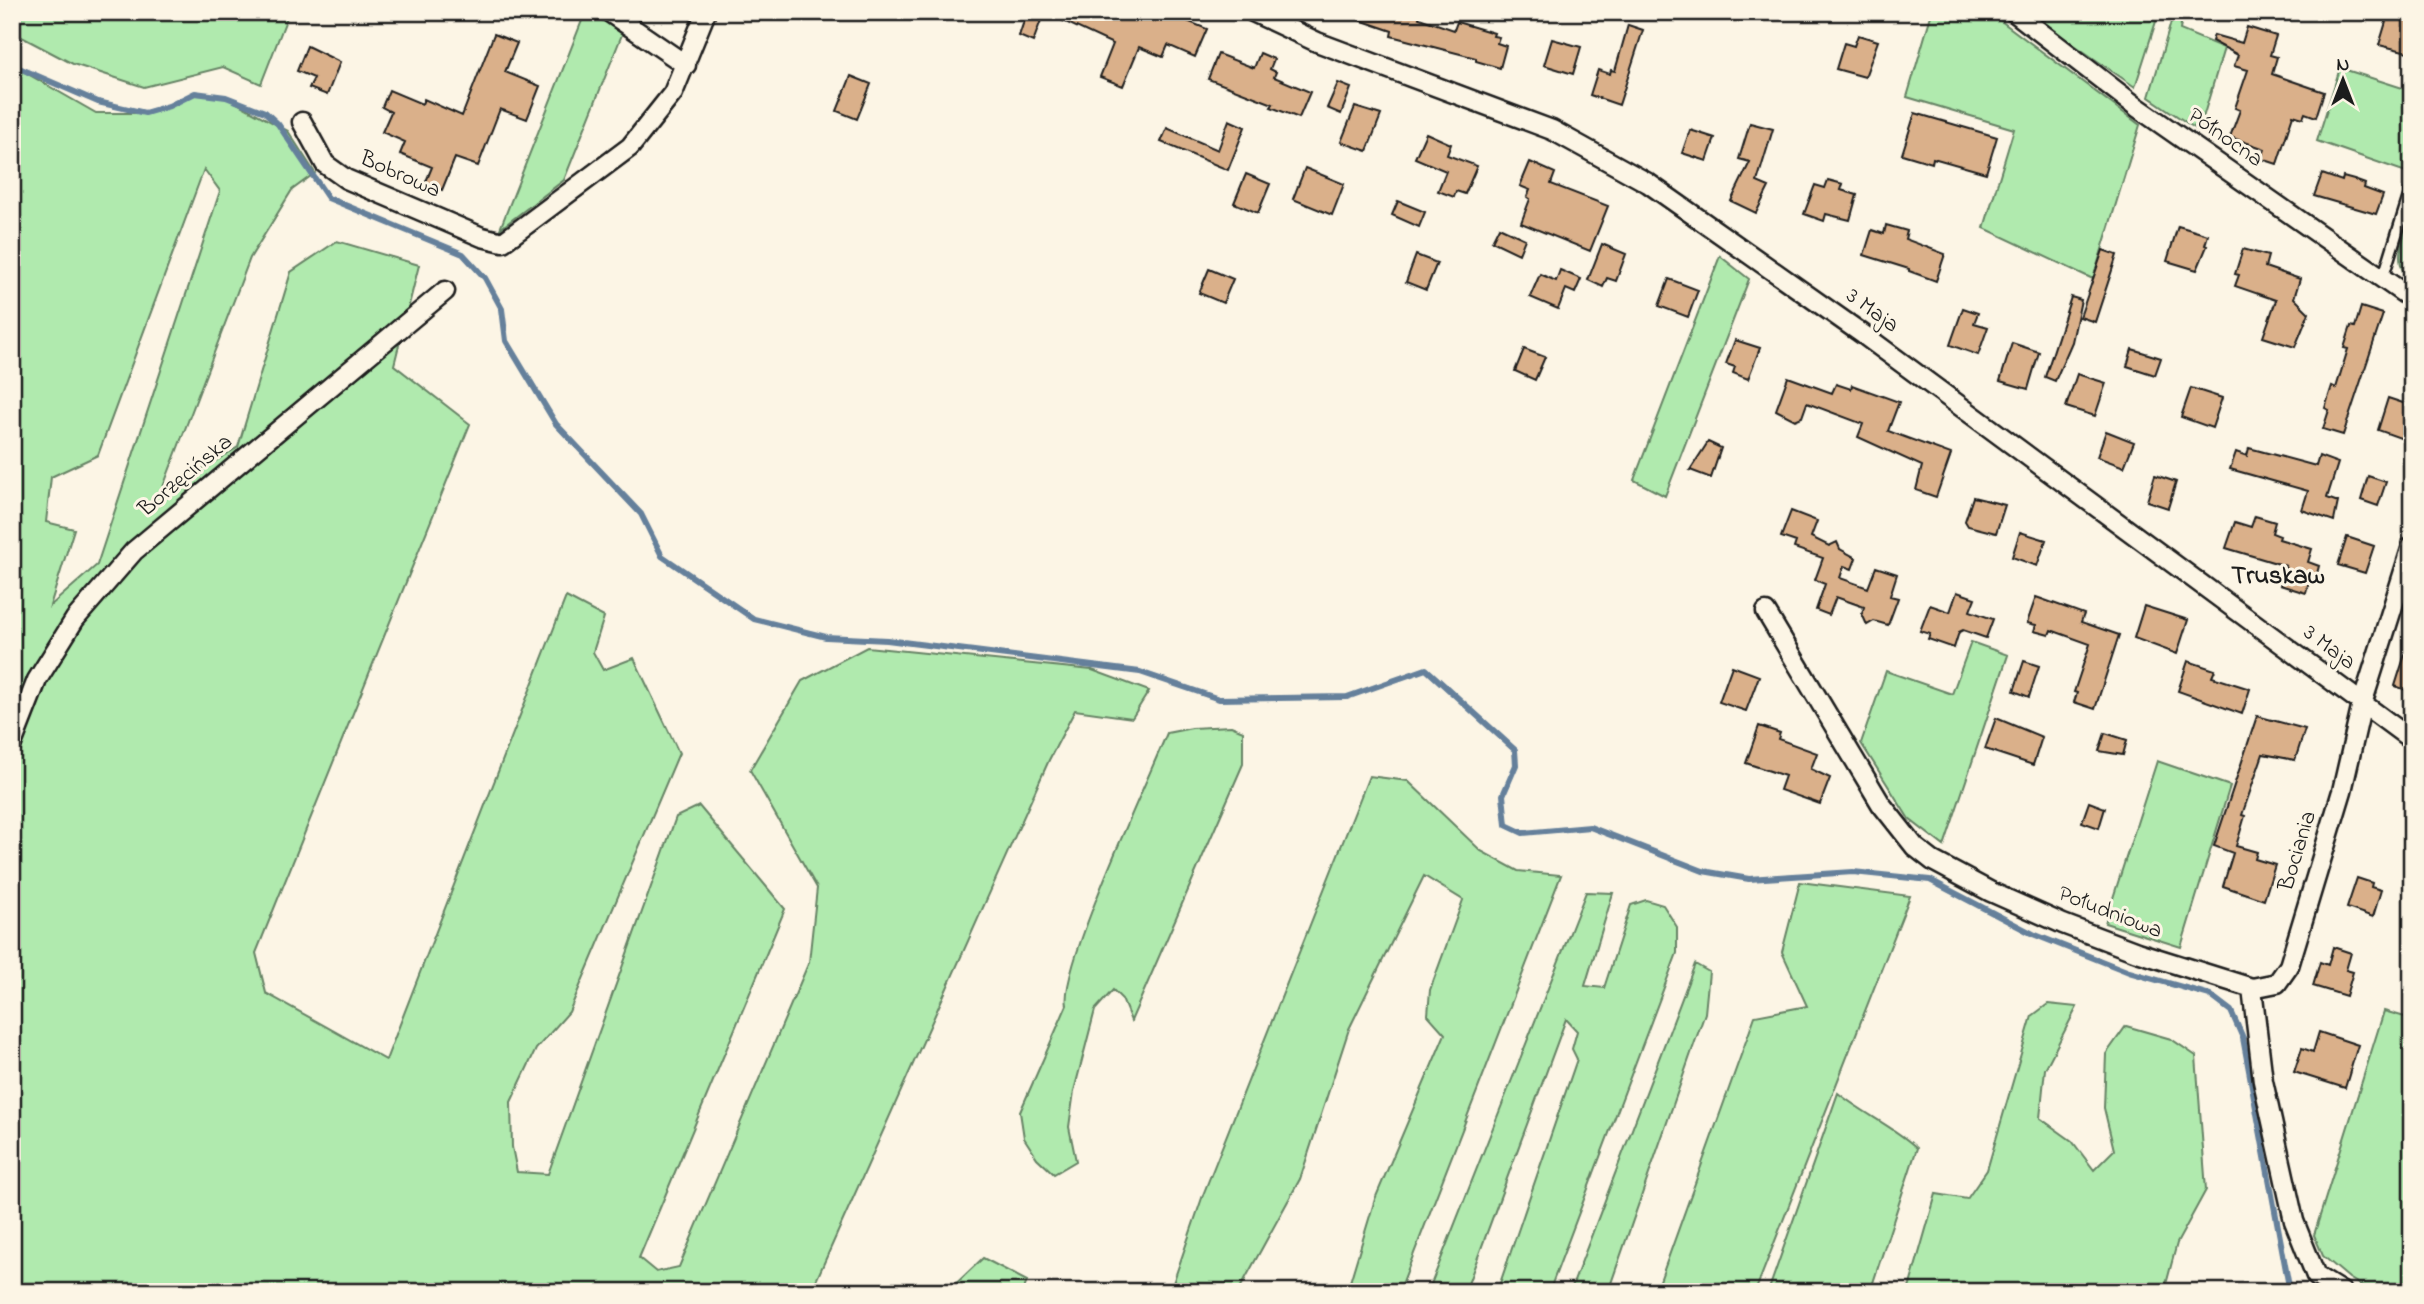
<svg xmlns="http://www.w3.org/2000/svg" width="2424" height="1304" viewBox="0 0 2424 1304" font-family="'Indie Flower',sans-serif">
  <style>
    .green { fill: #b0eaae; stroke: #668365; stroke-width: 2; fill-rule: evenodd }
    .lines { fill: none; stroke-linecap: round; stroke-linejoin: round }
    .stream { stroke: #65809b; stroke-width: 6 }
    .building { fill: #dab08a; stroke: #1c1c1c; stroke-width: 2 }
    .service-casing { stroke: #1c1c1c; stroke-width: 14 }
    .minor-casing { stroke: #1c1c1c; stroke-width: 23 }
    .service { stroke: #fcf5e5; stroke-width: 9 }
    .minor { stroke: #fcf5e5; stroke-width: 18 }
    .labels { text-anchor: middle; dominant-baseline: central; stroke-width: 6; stroke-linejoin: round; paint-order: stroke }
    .street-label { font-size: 23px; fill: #1c1c1c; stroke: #fcf5e5 }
    .quarter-label { font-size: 26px; font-weight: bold; fill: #1c1c1c; stroke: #fcf5e5 }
  </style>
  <rect width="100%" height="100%" fill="#fcf5e5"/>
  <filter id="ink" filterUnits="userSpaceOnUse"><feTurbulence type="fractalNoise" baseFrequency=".0143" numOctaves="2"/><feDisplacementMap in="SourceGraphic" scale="14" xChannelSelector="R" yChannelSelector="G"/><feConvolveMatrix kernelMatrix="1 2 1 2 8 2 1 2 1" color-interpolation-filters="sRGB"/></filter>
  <g filter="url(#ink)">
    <path class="green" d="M 12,12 L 289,12 L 261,84 L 223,67 L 144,87 L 73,64 L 14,33 Z
      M 600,12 L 625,27 L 564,180 L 500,229 L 585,13 Z
      M 1932,12 L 1989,12 L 2140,125 L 2093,279 L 1984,228 L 2014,129 L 1907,97 Z
      M 2048,12 L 2159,12 L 2135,87 L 2044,24 Z
      M 2174,12 L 2183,12 L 2180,30 L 2224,48 L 2199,131 L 2149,97 Z
      M 12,65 L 96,113 L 145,113 L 169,106 L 195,93 L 226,97 L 288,131 L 315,173 L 292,190 L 250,258 L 160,495 L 238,447 L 291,272 L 337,241 L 419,265 L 394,365 L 470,424 L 256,953 L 266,993 L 386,1060 L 566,597 L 604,617 L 593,652 L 603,670 L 634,658 L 679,753 L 569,1012 L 536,1049 L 511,1102 L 512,1147 L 517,1172 L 548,1174 L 676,817 L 699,806 L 785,909 L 639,1258 L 656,1272 L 679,1267 L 809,962 L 817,888 L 750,770 L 802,681 L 867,647 L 1092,670 L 1149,691 L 1132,718 L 1075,710 L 1049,760 L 811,1292 L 12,1292 ZM 204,169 L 220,191 L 97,565 L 50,606 L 74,529 L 46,522 L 51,477 L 98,455 Z
      M 2340,68 L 2412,91 L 2412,154 L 2406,172 L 2317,141 Z
      M 2412,211 L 2412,281 C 2389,265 2405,232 2412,211 Z
      M 1720,256 L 1749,279 L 1665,496 L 1634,480 Z
      M 1971,642 L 2008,655 L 1944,846 L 1909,819 L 1861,743 L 1886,671 L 1952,694 Z
      M 1231,726 L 1243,731 L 1243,764 L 1131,1021 L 1122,999 L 1113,990 L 1095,1010 L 1074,1091 L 1069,1127 L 1076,1161 L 1054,1174 L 1037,1158 L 1024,1138 L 1020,1112 L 1067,1005 C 1059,969 1148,779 1167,733 L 1192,728 Z
      M 2157,761 L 2230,786 L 2181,947 L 2105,923 Z
      M 1369,776 L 1408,781 L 1481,851 L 1518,871 L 1561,875 L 1399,1292 L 1347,1292 L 1375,1199 L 1445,1034 L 1428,1015 L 1430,990 L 1463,900 L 1424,876 L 1349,1029 L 1300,1179 L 1238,1292 L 1170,1292 L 1203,1195 Z
      M 1800,882 L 1910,896 L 1755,1292 L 1656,1292 L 1755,1016 L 1807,1006 L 1782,952 Z
      M 1586,892 L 1613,893 L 1585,986 L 1604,988 L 1631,905 L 1646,900 L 1663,905 L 1677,927 L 1677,953 L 1552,1284 L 1549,1292 L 1497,1292 L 1577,1059 L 1572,1049 L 1577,1031 L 1566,1019 L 1465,1292 L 1428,1292 Z
      M 1695,964 L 1709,972 L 1705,1013 L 1608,1292 L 1570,1292 Z
      M 2048,1004 L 2077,1007 L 2045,1069 L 2040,1118 L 2072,1141 L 2094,1170 L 2114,1150 L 2104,1108 L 2106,1054 L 2126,1026 L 2171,1039 L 2196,1056 L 2206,1190 L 2177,1243 L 2164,1292 L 1908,1292 L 1936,1194 L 1967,1199 L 1987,1170 L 2032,1016 Z
      M 2384,1011 L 2412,1019 L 2412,1292 L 2372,1292 L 2349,1278 L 2323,1256 L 2314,1235 Z
      M 1838,1093 C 1864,1114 1893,1126 1917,1148 L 1870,1292 L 1768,1292 Z
      M 983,1258 L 1027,1281 L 1023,1292 L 947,1292 Z"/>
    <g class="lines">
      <path class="stream" d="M 12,65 L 98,102 L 145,113 L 169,106 L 195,93 L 226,97 L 265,112 L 278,124 L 328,198 L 463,254 L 485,278 L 502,309 L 506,341 L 556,424 L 641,514 L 662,556 L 754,619 L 826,637 L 887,640 L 1140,672 L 1219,699 L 1347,697 L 1426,669 L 1515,750 L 1516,765 L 1503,795 L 1506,825 L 1523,833 L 1590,827 L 1703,871 L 1749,879 L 1853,872 L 1930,880 L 2033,934 L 2129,972 L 2210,995 L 2231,1011 L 2243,1038 L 2290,1292"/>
    </g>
    <path class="building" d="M 1027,12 L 1165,12 L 1207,29 L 1195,57 L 1168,45 L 1163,57 L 1139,47 L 1123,86 L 1100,77 L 1113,44 L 1044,12 L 1033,42 L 1019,36 Z
      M 1345,12 L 1421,12 L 1419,18 L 1454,30 L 1457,22 L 1494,33 L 1493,36 L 1499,37 L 1497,43 L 1506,46 L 1500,68 L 1476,61 L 1476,58 L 1391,36 L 1392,31 L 1345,15 Z
      M 2389,12 L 2412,12 L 2412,53 L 2379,45 Z
      M 1628,25 L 1643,30 L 1619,105 L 1590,95 L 1598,70 L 1610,74 L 1611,70 L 1615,71 Z
      M 2247,27 L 2276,36 L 2270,55 L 2277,57 L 2272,74 L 2324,92 L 2316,117 L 2305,113 L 2303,118 L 2293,115 L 2277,164 L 2262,159 L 2265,149 L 2230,137 L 2240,110 L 2235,108 L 2248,70 L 2234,66 L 2238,55 L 2212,41 L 2214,35 L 2242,43 Z
      M 494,34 L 517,43 L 505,72 L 540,86 L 527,119 L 500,109 L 478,166 L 455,158 L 442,190 L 425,184 L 432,167 L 400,154 L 405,142 L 382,132 L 391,112 L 382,107 L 389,90 L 422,104 L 424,99 L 462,116 Z
      M 1858,35 L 1878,41 L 1865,77 L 1836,69 L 1844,43 L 1854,46 Z
      M 1552,39 L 1581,47 L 1573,74 L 1544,65 Z
      M 307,46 L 340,62 L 327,95 L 309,88 L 314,78 L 297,71 Z
      M 1260,53 L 1274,59 L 1270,69 L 1276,72 L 1274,77 L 1310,92 L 1299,118 L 1271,107 L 1273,104 L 1208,79 L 1218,54 L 1254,68 Z
      M 851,76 L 871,84 L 857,119 L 837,111 Z
      M 1338,83 L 1351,88 L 1341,114 L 1327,108 Z
      M 1355,107 L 1381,115 L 1367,151 L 1341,142 Z
      M 1915,113 L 1997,137 L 1986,173 L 1933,158 L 1932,163 L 1902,154 Z
      M 1229,120 L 1245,127 L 1228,170 L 1161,142 L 1167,128 L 1218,150 Z
      M 1750,123 L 1773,129 L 1757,182 L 1769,187 L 1756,213 L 1731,201 L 1750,162 L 1739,159 Z
      M 1690,130 L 1715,138 L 1707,161 L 1682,153 Z
      M 1426,133 L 1451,144 L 1447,155 L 1477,166 L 1465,194 L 1456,191 L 1454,197 L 1438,191 L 1446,171 L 1415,158 Z
      M 1530,162 L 1555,173 L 1551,184 L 1608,206 L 1590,251 L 1521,223 L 1530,199 L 1527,197 L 1530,190 L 1520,186 Z
      M 1305,168 L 1344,184 L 1332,215 L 1293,199 Z
      M 1246,174 L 1270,184 L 1258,213 L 1234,203 Z
      M 2322,174 L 2342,181 L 2343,177 L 2354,180 L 2365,184 L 2364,188 L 2383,195 L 2376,214 L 2314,196 Z
      M 1828,180 L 1843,184 L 1841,190 L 1857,195 L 1850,220 L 1826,214 L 1824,221 L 1804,214 L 1815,185 L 1825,188 Z
      M 1398,201 L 1425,212 L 1419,227 L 1392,215 Z
      M 1886,225 L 1907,231 L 1905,239 L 1945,254 L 1936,281 L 1909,271 L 1909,269 L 1864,255 L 1872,230 L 1884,234 Z
      M 2178,226 L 2208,235 L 2205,245 L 2207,246 L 2197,270 L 2167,261 Z
      M 1499,227 L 1525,239 L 1519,254 L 1492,241 Z
      M 1602,244 L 1626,254 L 1616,281 L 1607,278 L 1603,287 L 1588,280 Z
      M 2243,249 L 2268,256 L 2265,267 L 2300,279 L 2294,298 L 2309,313 L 2295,347 L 2263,337 L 2276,300 L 2235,286 L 2239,275 L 2235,274 Z
      M 2103,250 L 2117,255 L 2095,322 L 2080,317 Z
      M 1416,255 L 1437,263 L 1426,290 L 1406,282 Z
      M 1209,269 L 1233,279 L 1223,303 L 1199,293 Z
      M 1560,270 L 1581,279 L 1575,293 L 1566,289 L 1558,309 L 1530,297 L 1540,274 L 1556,281 Z
      M 1669,279 L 1698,290 L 1688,317 L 1659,306 Z
      M 2071,297 L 2081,300 L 2072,342 L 2055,381 L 2045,377 Z
      M 2361,307 L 2383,314 L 2343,435 L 2323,429 L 2329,410 L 2325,408 L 2332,386 L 2336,388 L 2348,349 L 2344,348 L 2351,326 L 2355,327 Z
      M 1963,308 L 1978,313 L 1974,323 L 1988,327 L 1978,355 L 1950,345 Z
      M 1735,340 L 1760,348 L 1748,379 L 1733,373 L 1735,367 L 1726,364 Z
      M 2012,343 L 2039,352 L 2028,389 L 2000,381 Z
      M 1524,349 L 1545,357 L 1535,380 L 1515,371 Z
      M 2132,349 L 2161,358 L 2155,375 L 2127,366 Z
      M 2077,374 L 2106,383 L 2095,416 L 2066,407 Z
      M 1788,377 L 1832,393 L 1836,384 L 1851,389 L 1852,385 L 1899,402 L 1888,431 L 1951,454 L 1936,497 L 1916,490 L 1922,466 L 1858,437 L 1863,424 L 1807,403 L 1802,417 L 1795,420 L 1776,410 Z
      M 2191,388 L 2222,398 L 2212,428 L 2181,417 Z
      M 2388,398 L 2412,406 L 2403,439 L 2378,430 Z
      M 2106,431 L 2134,442 L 2124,467 L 2097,457 Z
      M 1708,442 L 1721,448 L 1711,478 L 1690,470 Z
      M 2249,448 L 2316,466 L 2319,456 L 2338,463 L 2327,498 L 2338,502 L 2334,521 L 2302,510 L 2308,491 L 2230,469 L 2236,452 L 2247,456 Z
      M 2155,475 L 2176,482 L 2168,508 L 2147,501 Z
      M 2368,476 L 2386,482 L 2378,506 L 2361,500 Z
      M 1973,497 L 2005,505 L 1996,533 L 1968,526 L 1965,521 Z
      M 1791,511 L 1817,521 L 1811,537 L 1829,546 L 1837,542 L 1840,549 L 1856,558 L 1852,569 L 1844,566 L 1840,578 L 1868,588 L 1876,567 L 1897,574 L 1890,596 L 1898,598 L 1888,625 L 1874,621 L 1867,625 L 1862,614 L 1864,607 L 1836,597 L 1829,615 L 1816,610 L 1825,584 L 1815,580 L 1823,558 L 1794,548 L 1796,542 L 1781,537 Z
      M 2255,516 L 2275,522 L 2272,533 L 2280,536 L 2279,539 L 2312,549 L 2308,562 L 2319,566 L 2315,581 L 2310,579 L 2306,593 L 2280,585 L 2286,566 L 2226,548 L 2235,522 L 2251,527 Z
      M 2020,532 L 2046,540 L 2037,566 L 2012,557 Z
      M 2347,537 L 2374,546 L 2365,573 L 2338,565 Z
      M 1957,592 L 1975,598 L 1970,611 L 1993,619 L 1986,638 L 1963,630 L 1959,632 L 1954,648 L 1928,639 L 1930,634 L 1920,631 L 1930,605 L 1950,612 Z
      M 2036,597 L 2084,614 L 2081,622 L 2119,635 L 2095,709 L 2074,702 L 2077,693 L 2074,692 L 2090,644 L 2051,630 L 2049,635 L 2034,631 L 2036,625 L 2027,623 Z
      M 2144,606 L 2188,620 L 2177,654 L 2134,638 Z
      M 2408,645 L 2412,645 L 2409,691 L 2395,686 Z
      M 2024,661 L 2039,666 L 2029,697 L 2014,691 Z
      M 2188,661 L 2215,670 L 2212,677 L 2250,689 L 2242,714 L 2178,691 Z
      M 1732,666 L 1759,676 L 1746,711 L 1719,702 Z
      M 2257,716 L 2305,729 L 2295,760 L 2263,754 L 2242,815 L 2245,816 L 2236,846 L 2257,852 L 2255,859 L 2275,865 L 2264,900 L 2223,886 L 2233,853 L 2214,846 Z
      M 1996,718 L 2042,737 L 2033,765 L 1985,749 Z
      M 1759,726 L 1780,733 L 1778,739 L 1817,753 L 1811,769 L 1830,778 L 1820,804 L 1780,790 L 1785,776 L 1746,763 Z
      M 2105,733 L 2127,740 L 2123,755 L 2099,751 Z
      M 2089,802 L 2105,808 L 2099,828 L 2082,822 Z
      M 2357,878 L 2372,883 L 2371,887 L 2381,890 L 2373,917 L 2347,908 Z
      M 2333,947 L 2351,953 L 2346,970 L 2353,972 L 2346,996 L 2313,986 L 2320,962 L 2328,965 Z
      M 2319,1032 L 2358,1045 L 2345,1088 L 2294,1072 L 2302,1048 L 2313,1052 Z"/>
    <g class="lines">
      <defs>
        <path id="service" d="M 2383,278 L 2412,185"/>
        <path id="minor" d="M 609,12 L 686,65
          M 1253,12 L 1317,42 L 1552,130 L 1648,183 L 1864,335 L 2412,740
          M 2014,12 L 2137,107 L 2412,299
          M 302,122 L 325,164 L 346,179 L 482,237 L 503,242 L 630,147 L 673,93 L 706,12
          M 1766,612 L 1881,804 L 1915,847 L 1933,861 L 1991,892 L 2063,924 L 2137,952 L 2252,988
          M 12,744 L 37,680 L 75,619 L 134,551 L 445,291
          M 2252,988 L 2277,983 L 2289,966 L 2342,791 L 2362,704 L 2412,546
          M 2252,988 L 2263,1081 L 2294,1221 L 2316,1276 L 2342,1292"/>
      </defs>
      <use href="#service" class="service-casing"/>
      <use href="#minor" class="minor-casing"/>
      <use href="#service" class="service"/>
      <use href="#minor" class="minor"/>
    </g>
  </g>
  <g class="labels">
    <g class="street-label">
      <text transform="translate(2225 138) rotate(35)">Północna</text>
      <text transform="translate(400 175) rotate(24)">Bobrowa</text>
      <text transform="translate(1872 311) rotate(36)">3 Maja</text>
      <text transform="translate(186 476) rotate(-40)">Borzęcińska</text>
      <text transform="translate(2329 648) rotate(37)">3 Maja</text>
      <text transform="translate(2298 851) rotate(-73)">Bociania</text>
      <text transform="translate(2110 913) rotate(21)">Południowa</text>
    </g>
    <g class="quarter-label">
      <text x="2278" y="577">Truskaw</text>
    </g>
  </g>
  <rect width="2424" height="1304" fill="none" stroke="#fcf5e5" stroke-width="42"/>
  <rect x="21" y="21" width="2382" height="1262" fill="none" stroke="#1c1c1c" stroke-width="2.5" filter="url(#ink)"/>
  <g transform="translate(2343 80)" stroke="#fcf5e5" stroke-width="5" paint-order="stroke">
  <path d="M0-5L12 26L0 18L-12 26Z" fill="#1c1c1c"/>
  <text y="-10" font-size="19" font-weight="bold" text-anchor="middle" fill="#1c1c1c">N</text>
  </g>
</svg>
